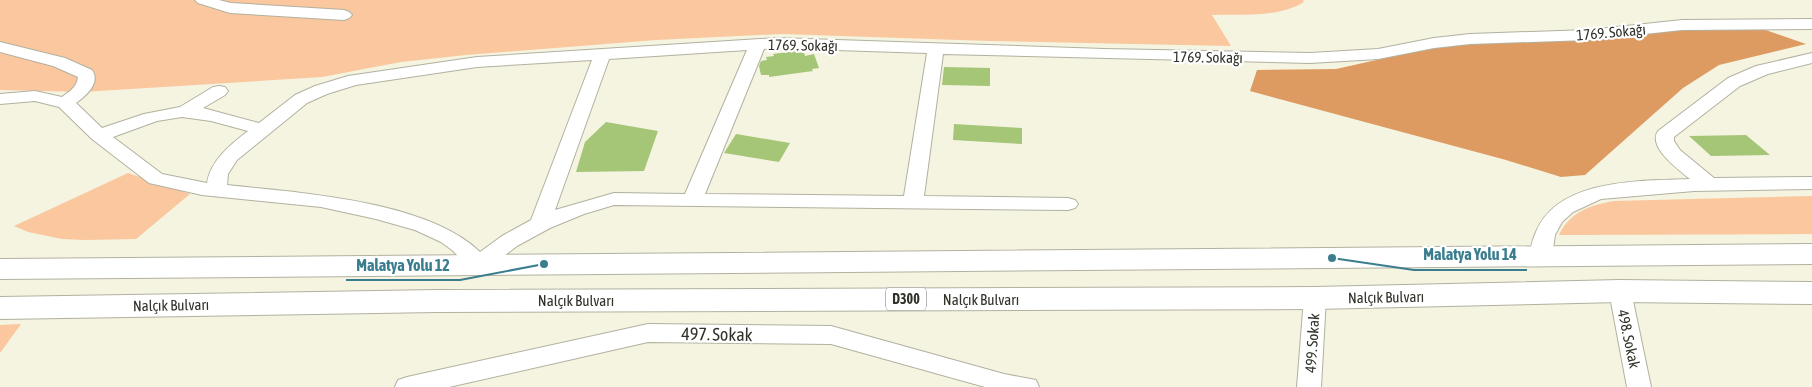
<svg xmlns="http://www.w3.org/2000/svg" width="1812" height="387" viewBox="0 0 1812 387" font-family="'Asap Condensed',sans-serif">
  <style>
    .green { fill: #fac79e }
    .forest { fill: #de9b61 }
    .building { fill: #a5c577 }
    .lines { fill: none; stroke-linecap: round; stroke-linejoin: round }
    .minor-casing { stroke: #b2b1a0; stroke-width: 2 }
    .trunk-casing { stroke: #b2b1a0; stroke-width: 2 }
    .minor { fill: #fff; fill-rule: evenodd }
    .trunk { fill: #fff; fill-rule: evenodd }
    .labels { text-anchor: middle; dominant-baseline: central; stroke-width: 4.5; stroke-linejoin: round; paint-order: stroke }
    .shield { fill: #fff; stroke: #70706b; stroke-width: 1 }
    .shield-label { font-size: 14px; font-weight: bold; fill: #32322b }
    .street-label { font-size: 15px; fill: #32322b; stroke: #fff }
    .near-street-label { font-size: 18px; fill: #32322b; stroke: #fff }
    .leader { fill: none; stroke: #3a7d8e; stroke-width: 2 }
    .callout-dot { fill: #3a7d8e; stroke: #fff; stroke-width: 2 }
    .callout-label { font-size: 16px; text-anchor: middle; font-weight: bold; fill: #3a7d8e; stroke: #fff; stroke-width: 4.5; stroke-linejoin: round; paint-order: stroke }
  </style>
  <rect width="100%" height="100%" fill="#f4f4e1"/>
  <path class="green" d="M 0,0 L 1303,0 L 1304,2 C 1278,18 1242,14 1212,15 L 1231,46 L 989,41 L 782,34 L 656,40 L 466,55 L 401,62 L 322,77 L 82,92 L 0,90 Z
    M 128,173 L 190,194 L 136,239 L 85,240 L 62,239 L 28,232 L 14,226 Z
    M 1812,196 L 1812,234 L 1559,235 C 1570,212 1590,205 1614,201 Z
    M 21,324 L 0,353 L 0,325 Z"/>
  <path class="forest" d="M 1754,26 L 1806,44 L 1719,65 L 1683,88 L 1585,175 L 1561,177 L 1506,160 L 1250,91 L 1257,70 L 1336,69 L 1453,43 Z"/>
  <path class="building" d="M 796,51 L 796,53 L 804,52 L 805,56 L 814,54 L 819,68 L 812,69 L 813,71 L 769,77 L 769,75 L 761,75 L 759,66 L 761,61 L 767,60 L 766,57 L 774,56 L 773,54 Z
    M 944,67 L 990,68 L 990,86 L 942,85 Z
    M 606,122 L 658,131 L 644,171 L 576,172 L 585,142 Z
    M 954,124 L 1022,128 L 1022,144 L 953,140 Z
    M 736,134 L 790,143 L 779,162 L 724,153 Z
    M 1746,135 L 1770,155 L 1711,156 L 1689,136 Z"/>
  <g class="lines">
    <defs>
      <path id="minor" d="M 195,0 L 219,0 L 231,3 L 344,10 L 349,12 L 352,15 L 349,18 L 344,20 L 230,13 L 198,3 Z
        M 1812,19 L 1812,29 L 1682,30 L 1588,40 L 1470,44 L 1434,48 L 1378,59 L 1310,63 L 943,54 L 924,196 L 1068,198 L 1075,200 L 1078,204 L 1075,208 L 1068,210 L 614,205 L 584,214 L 550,228 L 517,246 L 487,269 L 479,271 L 471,269 L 452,250 L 441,242 L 415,230 L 376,219 L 321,207 L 202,195 L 149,183 L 92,139 L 59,107 L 35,101 L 0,104 L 0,94 L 35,91 L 62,97 C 70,91 77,87 78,77 L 53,66 L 0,52 L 0,42 L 65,58 L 92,70 C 101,83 86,96 76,103 L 102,128 L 144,114 L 180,107 L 213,87 L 219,86 L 225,87 L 228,91 L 225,95 L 203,108 L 259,123 L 295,95 L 315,86 L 348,76 L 477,57 L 776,38 L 1104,49 L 1310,53 L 1378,49 L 1434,38 L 1470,34 L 1588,30 L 1682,20 ZM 776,48 L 927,53 L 904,196 L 705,194 L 764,49 ZM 747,50 L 685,194 L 614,193 L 555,210 L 609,59 ZM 592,60 L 531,220 L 502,236 L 480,252 C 426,200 299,193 227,185 L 228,174 L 237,160 L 307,103 L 327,94 L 356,85 L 477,67 ZM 182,117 L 211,121 L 248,131 C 231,144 210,161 207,183 L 162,174 L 113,137 L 157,121 Z
        M 1812,53 L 1812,63 L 1768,74 L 1740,86 L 1674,137 L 1674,141 L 1680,150 L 1714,178 L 1812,177 L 1812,189 L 1694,191 L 1601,199 L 1573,212 L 1562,222 L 1555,235 L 1552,256 L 1549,261 L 1541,263 L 1533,261 C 1528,252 1532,241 1536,232 C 1558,178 1641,181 1690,179 C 1679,170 1647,147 1658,131 L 1728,78 L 1756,66 Z
        M 1620,283 L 1628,285 L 1631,291 L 1651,387 L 1627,387 L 1609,291 L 1612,285 Z
        M 1315,290 L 1323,292 L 1326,298 L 1321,387 L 1297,387 L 1304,298 L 1307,292 Z
        M 648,324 L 831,326 L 1004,374 L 1036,380 L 1039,387 L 985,387 L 831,344 L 648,342 L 449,387 L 395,387 L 398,380 L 407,377 Z"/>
      <path id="trunk" d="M 1812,244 L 1812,264 L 0,279 L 0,259 Z
        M 1620,280 L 1812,282 L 1812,304 L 1620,302 L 1315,309 L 437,312 L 0,319 L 0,297 L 437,290 L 1315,287 Z"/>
    </defs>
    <use href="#minor" class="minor-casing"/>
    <use href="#trunk" class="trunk-casing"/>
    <use href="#minor" class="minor"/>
    <use href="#trunk" class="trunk"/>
  </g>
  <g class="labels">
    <rect class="shield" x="886" y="287.5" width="40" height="23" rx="4"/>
    <g class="shield-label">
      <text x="906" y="299">D300</text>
    </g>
    <g class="street-label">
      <text transform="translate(1611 32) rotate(-5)">1769. Sokağı</text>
      <text transform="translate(803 45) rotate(1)">1769. Sokağı</text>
      <text transform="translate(1208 57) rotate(1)">1769. Sokağı</text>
      <text transform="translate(1386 297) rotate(-1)">Nalçık Bulvarı</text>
      <text x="981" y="299">Nalçık Bulvarı</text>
      <text x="576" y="300">Nalçık Bulvarı</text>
      <text transform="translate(171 305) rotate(-1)">Nalçık Bulvarı</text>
      <text transform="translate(1629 339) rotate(78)">498. Sokak</text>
      <text transform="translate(1312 343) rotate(-86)">499. Sokak</text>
    </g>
    <g class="near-street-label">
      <text transform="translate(717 334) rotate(1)">497. Sokak</text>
    </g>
  </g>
  <path class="leader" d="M1332 258L1414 270H1527M544 264L460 280H346"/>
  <g class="callout-dot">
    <circle cx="1332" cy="258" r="5"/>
    <circle cx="544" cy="264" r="5"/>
  </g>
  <g class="callout-label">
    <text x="1470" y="260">Malatya Yolu 14</text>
    <text x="403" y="271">Malatya Yolu 12</text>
  </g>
</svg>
